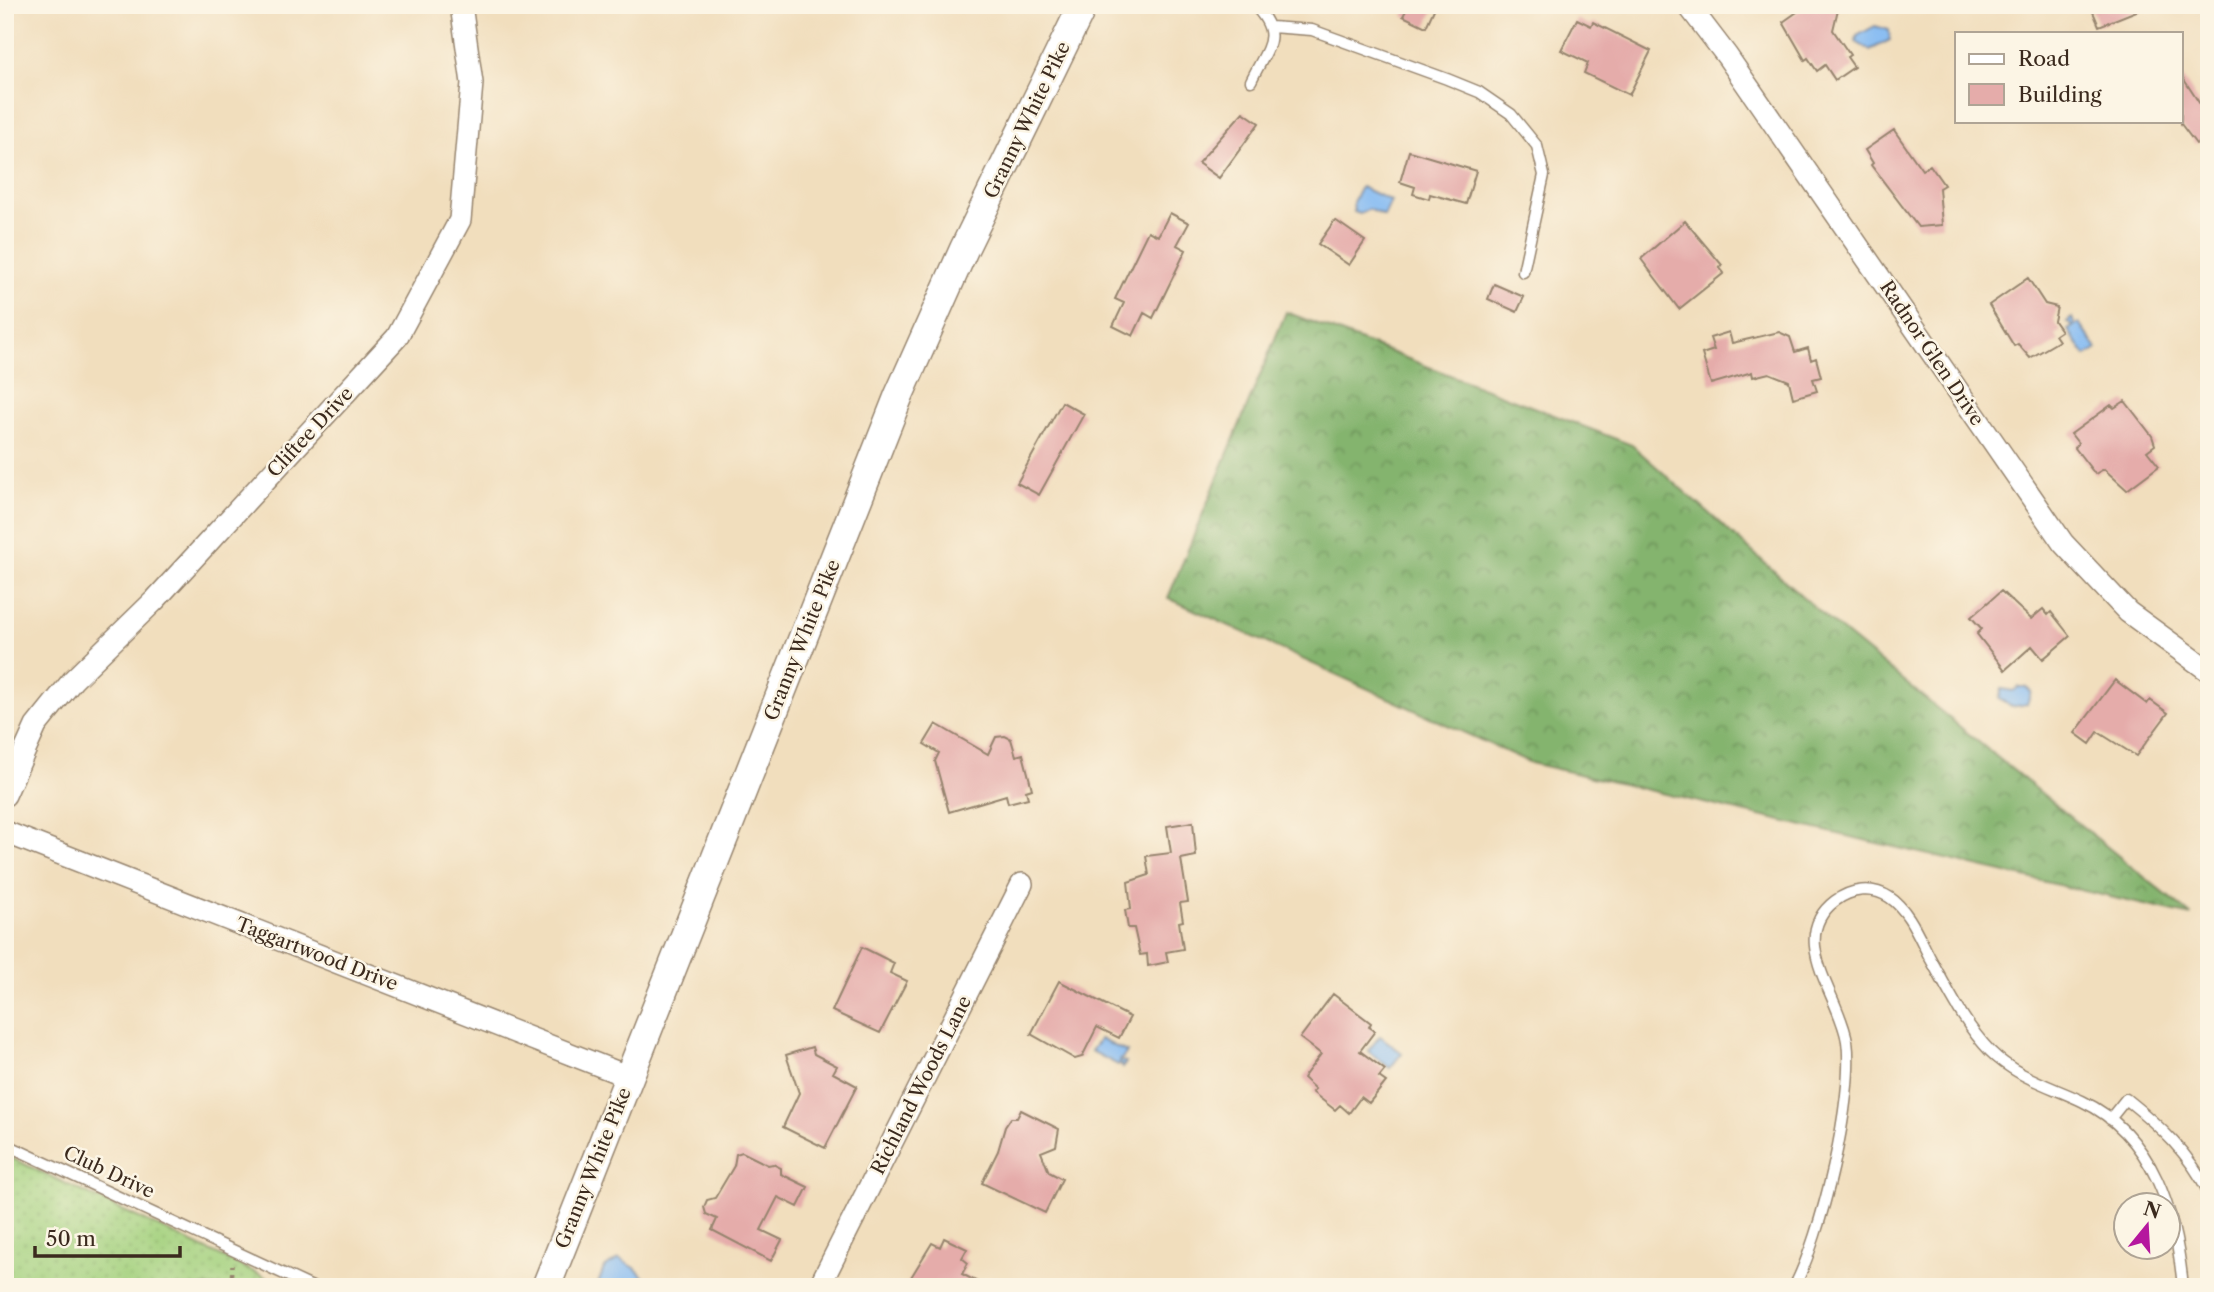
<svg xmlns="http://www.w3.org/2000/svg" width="2214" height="1292" viewBox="0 0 2214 1292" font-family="'Libre Caslon Text',serif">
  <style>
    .grass { fill: url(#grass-dots); stroke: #707e4f; stroke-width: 2 }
    .forest { fill: url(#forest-crowns); stroke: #606f46; stroke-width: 2 }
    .water { fill: #83baf3; stroke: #5f7288; stroke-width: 2 }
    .building { fill: #e5acaa }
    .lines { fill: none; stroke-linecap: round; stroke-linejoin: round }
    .lane-casing { stroke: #96846e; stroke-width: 13 }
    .street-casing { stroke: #96846e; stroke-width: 24 }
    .secondary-casing { stroke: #96846e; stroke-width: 31 }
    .path { stroke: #96846e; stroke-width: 3.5; stroke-dasharray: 5 5; stroke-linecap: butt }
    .lane { stroke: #fff; stroke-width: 10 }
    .street { stroke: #fff; stroke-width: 21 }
    .secondary { stroke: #fff; stroke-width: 28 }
    .labels { text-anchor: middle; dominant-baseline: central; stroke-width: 5; stroke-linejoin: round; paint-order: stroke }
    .street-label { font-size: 19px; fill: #3b2a1e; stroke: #fcf5e5 }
  </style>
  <defs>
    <pattern id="grass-dots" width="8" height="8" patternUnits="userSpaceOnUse" patternTransform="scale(1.75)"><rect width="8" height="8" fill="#a5d280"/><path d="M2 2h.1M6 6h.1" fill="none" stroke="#8fb46e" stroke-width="1.8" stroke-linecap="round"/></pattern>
    <pattern id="forest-crowns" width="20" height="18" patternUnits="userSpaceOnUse" patternTransform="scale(1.75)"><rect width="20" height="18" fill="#84b46e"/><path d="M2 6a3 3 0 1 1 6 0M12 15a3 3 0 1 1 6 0" fill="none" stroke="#6d935a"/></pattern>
  </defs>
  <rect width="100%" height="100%" fill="#fcf5e5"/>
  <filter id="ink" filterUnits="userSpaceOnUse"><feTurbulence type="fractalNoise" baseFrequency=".0143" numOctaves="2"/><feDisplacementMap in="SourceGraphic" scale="14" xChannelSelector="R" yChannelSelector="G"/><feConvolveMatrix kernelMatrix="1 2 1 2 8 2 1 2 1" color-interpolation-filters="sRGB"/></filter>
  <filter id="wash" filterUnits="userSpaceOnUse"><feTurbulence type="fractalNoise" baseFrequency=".00686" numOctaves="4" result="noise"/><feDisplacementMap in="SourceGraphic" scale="28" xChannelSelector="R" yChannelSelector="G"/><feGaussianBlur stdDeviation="1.57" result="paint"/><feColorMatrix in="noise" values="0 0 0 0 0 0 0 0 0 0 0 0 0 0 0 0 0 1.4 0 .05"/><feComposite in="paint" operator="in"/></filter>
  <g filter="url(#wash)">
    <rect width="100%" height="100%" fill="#f1debd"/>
    <path class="grass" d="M 5,1155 L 286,1287 L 5,1287 Z"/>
    <path class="forest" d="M 1286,312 L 1632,445 L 1830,621 L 2192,916 L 1531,763 L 1168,598 Z"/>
    <path class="water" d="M 1875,26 L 1889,30 L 1890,40 L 1870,50 L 1856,42 L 1857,36 Z
      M 1361,187 L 1391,201 L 1384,216 L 1369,209 L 1360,214 L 1354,212 L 1353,202 Z
      M 2072,318 L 2075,326 L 2079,323 L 2097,349 L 2086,356 L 2068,330 L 2073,327 L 2067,322 Z
      M 2019,687 L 2026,687 L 2031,692 L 2027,704 L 2011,707 L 1999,698 L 2002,689 L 2013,691 Z
      M 1380,1036 L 1402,1053 L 1390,1068 L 1368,1051 Z
      M 1100,1039 L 1127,1052 L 1120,1061 L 1126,1062 L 1123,1068 L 1120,1063 L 1118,1065 L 1091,1051 Z
      M 619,1259 L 635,1268 L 653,1287 L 597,1287 L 604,1268 Z"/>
    <g id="blocks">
      <path class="building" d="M 1409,5 L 1436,5 L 1426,27 L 1403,16 Z
        M 1807,5 L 1839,5 L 1833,30 L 1850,55 L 1847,57 L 1854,67 L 1835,80 L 1825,65 L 1817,71 L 1808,58 L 1805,60 L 1783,22 Z
        M 2090,5 L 2149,5 L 2149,6 L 2099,26 Z
        M 1577,19 L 1591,26 L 1593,22 L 1651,51 L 1629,95 L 1584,73 L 1588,63 L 1561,50 Z
        M 2181,75 L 2209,118 L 2209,135 L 2196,144 L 2181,124 Z
        M 1243,112 L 1259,123 L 1219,178 L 1198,163 Z
        M 1894,130 L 1922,170 L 1930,165 L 1944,185 L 1939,188 L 1942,225 L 1918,227 L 1871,165 L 1873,163 L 1865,150 Z
        M 1409,151 L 1476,171 L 1466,204 L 1430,194 L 1429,199 L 1413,194 L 1415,187 L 1400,182 Z
        M 1170,213 L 1189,223 L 1177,245 L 1186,250 L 1153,318 L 1144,313 L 1133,336 L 1113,326 L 1124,303 L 1115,299 L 1148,231 L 1158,236 Z
        M 1335,220 L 1365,241 L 1349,265 L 1318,244 Z
        M 1685,221 L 1722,265 L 1719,267 L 1724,273 L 1679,309 L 1641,259 Z
        M 2028,278 L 2045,304 L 2057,307 L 2054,321 L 2061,331 L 2055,335 L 2059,341 L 2030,358 L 2018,344 L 2014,346 L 1989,305 Z
        M 1494,284 L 1524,297 L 1517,312 L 1488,299 Z
        M 1729,332 L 1732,343 L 1779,332 L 1790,337 L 1795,352 L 1808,348 L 1811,360 L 1816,358 L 1821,377 L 1813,379 L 1817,391 L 1793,398 L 1789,381 L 1769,373 L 1753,377 L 1752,372 L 1711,384 L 1702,354 L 1714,350 L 1710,338 Z
        M 2125,401 L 2152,436 L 2155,445 L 2147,451 L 2159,466 L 2127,490 L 2104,469 L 2095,474 L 2075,448 L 2078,443 L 2071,434 L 2111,405 L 2114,408 Z
        M 1062,402 L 1084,414 L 1039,495 L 1017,483 Z
        M 2001,591 L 2031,619 L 2043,609 L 2048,615 L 2051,612 L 2070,636 L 2043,659 L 2032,646 L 2005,670 L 1977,634 L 1982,629 L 1971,617 Z
        M 2115,680 L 2147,704 L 2150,700 L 2168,713 L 2136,756 L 2098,732 L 2090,744 L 2075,733 Z
        M 936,724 L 988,754 L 996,737 L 1005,736 L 1011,739 L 1016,756 L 1023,754 L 1032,789 L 1026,791 L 1028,798 L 1008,803 L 1006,795 L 949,812 L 935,761 L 939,753 L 924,744 Z
        M 1193,822 L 1196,856 L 1181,859 L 1188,902 L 1180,903 L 1183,921 L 1179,922 L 1183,949 L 1166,952 L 1168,962 L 1148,966 L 1147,954 L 1140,955 L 1134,928 L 1128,928 L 1125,910 L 1131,909 L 1128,882 L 1149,875 L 1146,856 L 1171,853 L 1167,826 Z
        M 862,947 L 894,963 L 890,973 L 907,981 L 880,1033 L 832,1011 Z
        M 1059,981 L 1130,1017 L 1119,1038 L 1097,1027 L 1082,1057 L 1075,1059 L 1031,1034 Z
        M 1333,994 L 1371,1023 L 1369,1027 L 1375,1031 L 1360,1051 L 1385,1070 L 1379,1077 L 1386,1082 L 1369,1103 L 1361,1097 L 1349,1113 L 1340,1105 L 1335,1110 L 1312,1092 L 1315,1089 L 1303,1078 L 1321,1054 L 1300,1038 Z
        M 812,1047 L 814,1054 L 837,1066 L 833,1073 L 857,1086 L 825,1148 L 783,1127 L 799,1093 L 786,1055 Z
        M 1021,1110 L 1059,1129 L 1056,1146 L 1041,1152 L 1049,1172 L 1062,1179 L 1045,1213 L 982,1183 L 998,1151 L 1005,1127 L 1011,1118 L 1017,1118 Z
        M 742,1152 L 768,1165 L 773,1164 L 781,1168 L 781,1174 L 808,1187 L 798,1207 L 778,1197 L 761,1230 L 782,1240 L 771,1261 L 712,1230 L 717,1219 L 706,1214 L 704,1207 L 707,1200 L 715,1198 L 734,1166 L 736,1154 Z
        M 944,1238 L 967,1249 L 962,1258 L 968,1263 L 962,1274 L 987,1287 L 905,1287 L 932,1243 L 940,1247 Z"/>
    </g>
  </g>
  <g filter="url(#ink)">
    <use href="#blocks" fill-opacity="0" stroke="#96846e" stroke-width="2"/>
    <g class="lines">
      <defs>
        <path id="lane" d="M 1271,27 L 1312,30 L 1447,79 L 1479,92 L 1511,114 L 1537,146 L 1544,175 L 1523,272
          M 1251,81 C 1267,47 1284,36 1254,5
          M 2110,1119 L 2126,1099 C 2160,1126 2189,1153 2209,1193
          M 5,1144 L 312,1287
          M 1794,1287 C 1821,1237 1855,1097 1847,1041 C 1840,996 1786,938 1835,901 C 1851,889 1872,886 1889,897 C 1909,910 1919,937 1930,958 C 1948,990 1964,1024 1990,1051 C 2016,1077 2050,1086 2082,1101 C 2154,1135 2176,1214 2183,1287"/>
        <path id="street" d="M 1688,5 L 1727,56 L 2063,543 L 2128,612 L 2209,671
          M 5,795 L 36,726 L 73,680 L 155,600 L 397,337 L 460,220 L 472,83 L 461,5
          M 5,832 L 629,1077
          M 819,1287 L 1022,884"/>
        <path id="secondary" d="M 546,1287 L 899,395 L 964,249 L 1083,5"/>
      </defs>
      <use href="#lane" class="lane-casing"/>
      <use href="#street" class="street-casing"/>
      <use href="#secondary" class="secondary-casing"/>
      <path class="path" d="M 231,1287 L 232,1265"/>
      <use href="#lane" class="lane"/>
      <use href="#street" class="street"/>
      <use href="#secondary" class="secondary"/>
    </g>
  </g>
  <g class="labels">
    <g class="street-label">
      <text transform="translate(1027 120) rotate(-64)">Granny White Pike</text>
      <text transform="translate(1932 353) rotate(56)">Radnor Glen Drive</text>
      <text transform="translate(310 432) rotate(-47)">Cliftee Drive</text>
      <text transform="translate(802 640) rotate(-68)">Granny White Pike</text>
      <text transform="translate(317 954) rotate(21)">Taggartwood Drive</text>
      <text transform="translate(921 1085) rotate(-63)">Richland Woods Lane</text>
      <text transform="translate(593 1168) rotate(-68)">Granny White Pike</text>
      <text transform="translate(109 1172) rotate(25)">Club Drive</text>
    </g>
  </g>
  <rect width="2214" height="1292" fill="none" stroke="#fcf5e5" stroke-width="28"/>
  <rect x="1955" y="32" width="228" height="91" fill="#fcf5e5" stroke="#afa495" stroke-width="2"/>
  <rect x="1969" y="54" width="35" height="10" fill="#ffffff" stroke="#afa495" stroke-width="2"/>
  <text x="2018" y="66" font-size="21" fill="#3b2a1e">Road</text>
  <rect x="1969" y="84" width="35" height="21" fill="#e5acaa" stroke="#afa495" stroke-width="2"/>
  <text x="2018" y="102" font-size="21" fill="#3b2a1e">Building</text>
  <g transform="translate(2147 1226) rotate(18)"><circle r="33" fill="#fcf5e5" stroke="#afa495" stroke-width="2"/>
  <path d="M0-5L12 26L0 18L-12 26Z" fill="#b5179e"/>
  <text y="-10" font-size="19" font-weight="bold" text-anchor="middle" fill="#3b2a1e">N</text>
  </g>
  <path d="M35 1246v10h145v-10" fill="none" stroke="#3b2a1e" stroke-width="3.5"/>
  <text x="46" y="1246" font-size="21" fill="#3b2a1e" stroke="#fcf5e5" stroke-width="5" paint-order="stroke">50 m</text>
</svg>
